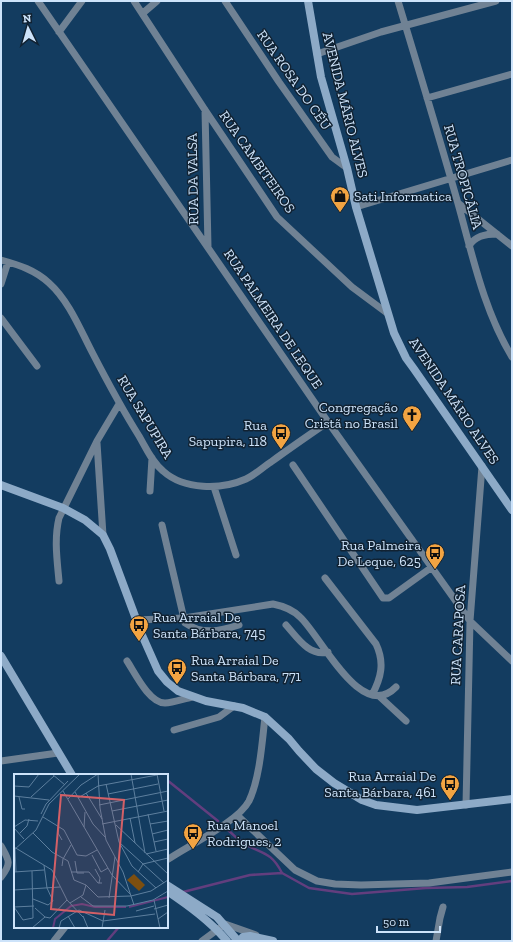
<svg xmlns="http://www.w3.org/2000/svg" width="513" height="942" viewBox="0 0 513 942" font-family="'Zilla Slab',serif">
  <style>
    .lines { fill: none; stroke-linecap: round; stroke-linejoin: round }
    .stream { stroke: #623e7e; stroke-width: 2.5 }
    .street { stroke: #708294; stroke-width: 7 }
    .secondary { stroke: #8daac7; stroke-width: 8 }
    .labels { text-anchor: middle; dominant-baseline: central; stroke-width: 3; stroke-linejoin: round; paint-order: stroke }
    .street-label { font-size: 14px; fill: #cde3fa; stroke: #112232 }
    .poi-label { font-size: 14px; fill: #cde3fa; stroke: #112232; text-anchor: start }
    .inset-river { fill: none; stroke: #623e7e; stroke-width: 2 }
    .inset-road { fill: none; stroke: #5d7f9e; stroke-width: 1 }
    .view { fill: #d36067; fill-opacity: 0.15; stroke: #d36067; stroke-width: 2 }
    .inset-edge { fill: none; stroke: #cde3fa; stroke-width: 2 }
  </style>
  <rect width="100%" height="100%" fill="#133c60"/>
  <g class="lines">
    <path class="stream" d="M 167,780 L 218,821
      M 229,831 C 235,836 240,842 246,845 C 264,854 272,853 282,873
      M 183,892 L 250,875 L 282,873 L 309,888 L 352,894 L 426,888 L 467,887 L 512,881
      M 107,941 L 119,927"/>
    <path class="street" d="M 38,1 L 328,422 L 470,621 L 512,661
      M 134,1 L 205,110 L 277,217 L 352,287 L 387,313
      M 225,1 L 279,82 L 332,157 L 347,168
      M 398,1 C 418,67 438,133 457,200 C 472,253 483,309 512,357
      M 143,13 L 157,1
      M 59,32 L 82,1
      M 317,54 L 381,32 L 496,1
      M 427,98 L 512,74
      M 205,110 L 208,247
      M 458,203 L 512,246
      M 356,207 L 512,160
      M 469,246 C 475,236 485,234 497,234
      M 1,260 C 19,265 35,270 49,283 C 69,301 80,329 92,352 C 107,381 122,409 139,436 C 146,448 152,462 163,471 C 184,490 221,490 246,479 C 255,475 263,467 271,462 C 290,448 309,435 328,422
      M 1,284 L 8,262
      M 1,318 L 37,366
      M 97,443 L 103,535
      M 293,465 L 383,598 L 389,598 L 432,567
      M 214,487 L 236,555
      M 150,491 L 152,458
      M 162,525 L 185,623 C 202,635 220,631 239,625
      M 325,578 L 376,644 C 385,663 381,678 372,695
      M 59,581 C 57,559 54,539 59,518 L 97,441 L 119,404
      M 137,620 L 184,618 L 273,604 C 283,606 292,609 300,617 C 321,636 361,723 396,687
      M 286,625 C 297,637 309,657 328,652
      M 127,661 C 135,673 149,703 165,703 C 173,703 183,699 192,697
      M 379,696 L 406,721
      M 174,730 L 219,717 L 234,706
      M 1,761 L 58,753
      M 466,805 L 470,621 L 482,466
      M 237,815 L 295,870 L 317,881 L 335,884 L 361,885 L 429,883 L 512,872
      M 1,846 C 9,860 12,863 1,877
      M 167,860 C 187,846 238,822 249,801 C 260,778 262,742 265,717
      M 54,941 L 65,927
      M 202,941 L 225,924 L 256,935
      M 436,941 L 440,918 L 443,907"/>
    <path class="secondary" d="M 308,1 L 321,77 L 347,168 L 356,207 L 394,333 L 406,358 L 414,369 L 512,510
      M 1,485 L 63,508 L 85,520 L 103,535 L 110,549 L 142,635 L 158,671 L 167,682 L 178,691 L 206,701 L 243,708 L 265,717 L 289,739 L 299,751 L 316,769 L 334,783 L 362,800 L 376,805 L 417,810 L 512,799
      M 1,656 L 72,775
      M 167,885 L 217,917 L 238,941
      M 167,891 C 189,906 210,921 227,941
      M 240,941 L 243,937 L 250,936 L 273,941"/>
  </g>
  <defs>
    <symbol id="shop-pin" viewBox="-11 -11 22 30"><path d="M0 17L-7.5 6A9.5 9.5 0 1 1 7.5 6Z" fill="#f3a442" stroke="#112232"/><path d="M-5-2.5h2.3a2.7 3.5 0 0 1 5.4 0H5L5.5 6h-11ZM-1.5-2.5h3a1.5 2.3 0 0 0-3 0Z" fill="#111"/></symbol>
    <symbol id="church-pin" viewBox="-11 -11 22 30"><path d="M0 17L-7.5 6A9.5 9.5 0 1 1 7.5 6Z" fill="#f3a442" stroke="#112232"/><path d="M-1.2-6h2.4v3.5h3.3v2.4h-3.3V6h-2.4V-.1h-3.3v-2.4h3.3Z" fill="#111"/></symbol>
    <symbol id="bus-pin" viewBox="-11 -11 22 30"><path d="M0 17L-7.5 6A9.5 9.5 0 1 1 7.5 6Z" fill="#f3a442" stroke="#112232"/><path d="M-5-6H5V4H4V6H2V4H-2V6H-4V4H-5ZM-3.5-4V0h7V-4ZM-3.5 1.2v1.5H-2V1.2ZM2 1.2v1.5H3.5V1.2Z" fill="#111"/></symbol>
  </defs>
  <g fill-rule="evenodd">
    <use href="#shop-pin" x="329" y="185" width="22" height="30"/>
    <use href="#church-pin" x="401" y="404" width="22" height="30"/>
    <use href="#bus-pin" x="270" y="422" width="22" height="30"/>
    <use href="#bus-pin" x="424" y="542" width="22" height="30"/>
    <use href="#bus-pin" x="128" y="614" width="22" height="30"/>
    <use href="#bus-pin" x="166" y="657" width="22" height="30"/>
    <use href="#bus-pin" x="439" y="773" width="22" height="30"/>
    <use href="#bus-pin" x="182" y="822" width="22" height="30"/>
  </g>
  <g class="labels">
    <g class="street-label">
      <text transform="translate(294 80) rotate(55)">RUA ROSA DO CÉU</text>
      <text transform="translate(345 105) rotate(76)">AVENIDA MÁRIO ALVES</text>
      <text transform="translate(257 162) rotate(55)">RUA CAMBITEIROS</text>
      <text transform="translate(463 177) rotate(74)">RUA TROPICÁLIA</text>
      <text transform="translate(193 179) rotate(-91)">RUA DA VALSA</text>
      <text transform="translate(273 319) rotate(56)">RUA PALMEIRA DE LEQUE</text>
      <text transform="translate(454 401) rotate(56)">AVENIDA MÁRIO ALVES</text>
      <text transform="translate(145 417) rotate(59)">RUA SAPUPIRA</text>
      <text transform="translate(458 635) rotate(-87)">RUA CARAPOSA</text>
    </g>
    <g class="poi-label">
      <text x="354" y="196">Sati Informatica</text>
      <text x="398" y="407" text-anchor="end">Congregação<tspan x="398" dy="16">Cristã no Brasil</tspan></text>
      <text x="267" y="425" text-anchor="end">Rua<tspan x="267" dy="16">Sapupira, 118</tspan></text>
      <text x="421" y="545" text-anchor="end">Rua Palmeira<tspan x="421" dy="16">De Leque, 625</tspan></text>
      <text x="153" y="617">Rua Arraial De<tspan x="153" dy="16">Santa Bárbara, 745</tspan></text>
      <text x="191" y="660">Rua Arraial De<tspan x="191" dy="16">Santa Bárbara, 771</tspan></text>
      <text x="436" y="776" text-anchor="end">Rua Arraial De<tspan x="436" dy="16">Santa Bárbara, 461</tspan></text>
      <text x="207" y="825">Rua Manoel<tspan x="207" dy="16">Rodrigues, 2</tspan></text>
    </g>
  </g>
  <g transform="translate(14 774)">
    <rect width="154" height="154" fill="#133c60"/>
    <path d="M 120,100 L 131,111 L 125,117 L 113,106 Z" fill="#7d4f0f"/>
    <path class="inset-river" d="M 115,133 L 154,123M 39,154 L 41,145 L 57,132 L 68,130 L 81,133 L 112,133"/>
    <path class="inset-road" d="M 38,0 L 51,11M 84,0 L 86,34 L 92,66 L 109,98 L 120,131M 117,0 L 131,79M 143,0 L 150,37M 92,10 L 105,68 L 118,92 L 142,114M 0,12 L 15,13 L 25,0M 49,17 L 98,101 L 116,120M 61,18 L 79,50 L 91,63M 72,19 L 88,45M 94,20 L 144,10M 0,22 L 35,26M 5,23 L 8,35 L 11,35M 17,23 L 40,2M 64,24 L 84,12 L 143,1M 54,25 L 67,11 L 84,0M 85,31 L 154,17M 98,37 L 154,26M 27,40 L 32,30 L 54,7M 134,40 L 142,77M 29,43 L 50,56 L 63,81 L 72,82 L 83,76M 116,44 L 121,69M 88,50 L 154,37M 136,50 L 154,47M 102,51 L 154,100M 0,53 L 11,46 L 24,47M 45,53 L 44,59 L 48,66M 70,53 L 71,38M 0,54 L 10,65M 6,59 L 13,52 L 15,45M 19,59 L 38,78 L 54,87 L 60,106 L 72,111 L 84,123 L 117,122 L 137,117 L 154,106M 138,60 L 154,56M 140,68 L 154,65M 106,69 L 150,109M 0,73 L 38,96 L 53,126 L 69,143M 1,75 L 2,98M 0,76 L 22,56 L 35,30 L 66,0M 132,80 L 154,75M 78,81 L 87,98 L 94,94M 61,87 L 63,99 L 70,99M 48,92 L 49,85 L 57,71M 81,95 L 86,104 L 85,109M 0,98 L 30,96M 57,98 L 75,98 L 84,109 L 88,109M 124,98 L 129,90 L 154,84M 0,116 L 46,113M 67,123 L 79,132 L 113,132 L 139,126 L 154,117M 95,124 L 101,83M 19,125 L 34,131 L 39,127 L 33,114 L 30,91M 140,126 L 146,154M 56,129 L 69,121 L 72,111M 0,133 L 9,146 L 19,144 L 18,97M 0,133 L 20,132M 21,134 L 31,143M 140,135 L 154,131M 122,137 L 140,132M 54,142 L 61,154M 69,142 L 74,154M 144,145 L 154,138M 18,154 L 31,143 L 36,144 L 53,126M 45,154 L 47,147 L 65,136 L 89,147 L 141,140M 88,154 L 91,136"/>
    <path class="view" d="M 47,21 L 110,26 L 100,141 L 37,135 Z"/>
    <rect width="154" height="154" class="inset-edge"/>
  </g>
  <rect width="513" height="942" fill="none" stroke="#cde3fa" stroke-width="4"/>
  <g transform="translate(28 28) rotate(355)" stroke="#112232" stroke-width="3" paint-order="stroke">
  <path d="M0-3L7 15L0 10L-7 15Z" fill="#cde3fa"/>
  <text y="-6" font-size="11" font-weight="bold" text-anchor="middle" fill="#cde3fa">N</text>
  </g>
  <path d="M377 926v6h63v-6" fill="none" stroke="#cde3fa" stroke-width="2"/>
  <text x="383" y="926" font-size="12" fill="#cde3fa" stroke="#112232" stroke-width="3" paint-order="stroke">50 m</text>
</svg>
